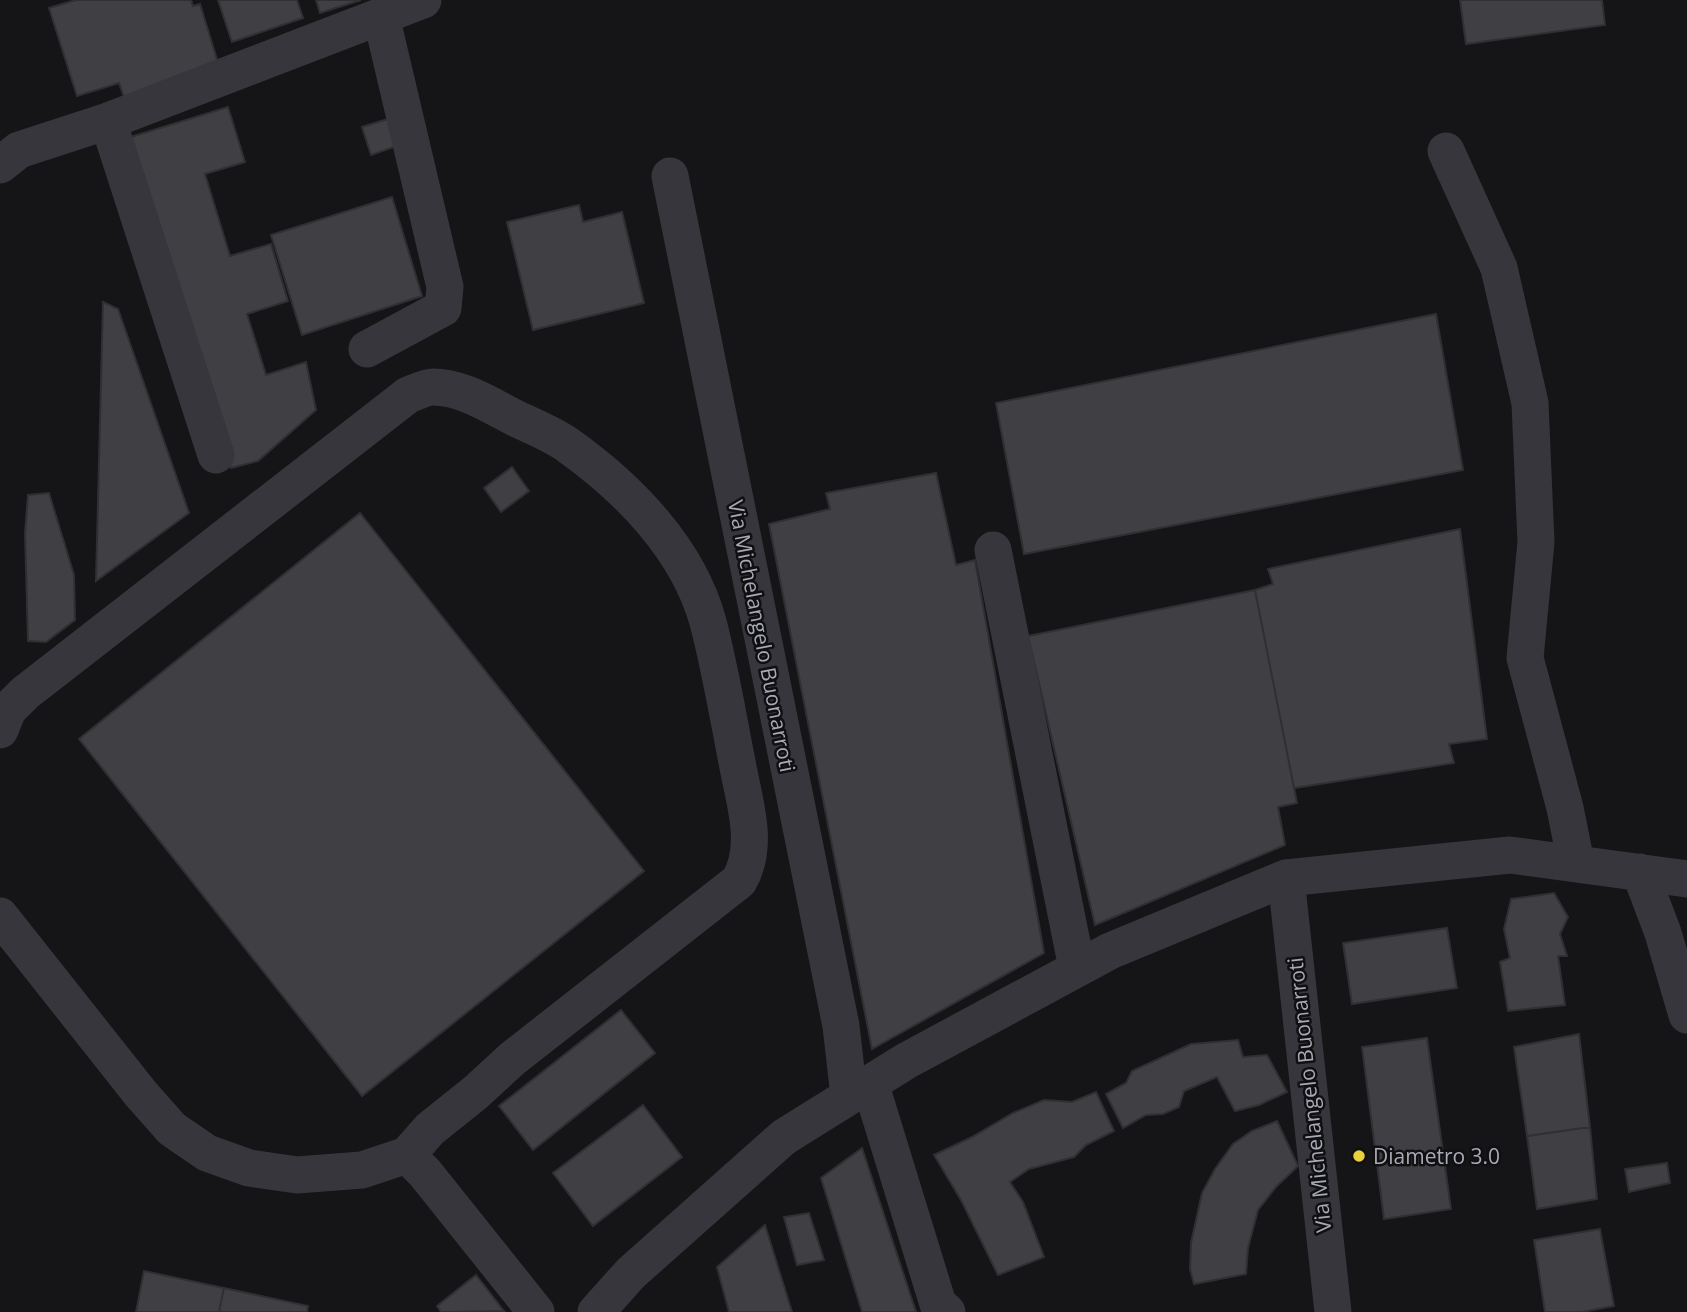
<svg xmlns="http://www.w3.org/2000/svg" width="1687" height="1312" viewBox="0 0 1687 1312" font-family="'Open Sans',sans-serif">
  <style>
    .building { fill: #403f44; stroke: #302f33; stroke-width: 2 }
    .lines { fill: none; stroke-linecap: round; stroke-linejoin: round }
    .minor { stroke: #37363c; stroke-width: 37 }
    .poi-dot { fill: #e9d13b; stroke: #101012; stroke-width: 2.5 }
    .labels { text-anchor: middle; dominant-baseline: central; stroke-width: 5; stroke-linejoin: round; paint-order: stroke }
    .street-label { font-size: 21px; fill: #a8a9b6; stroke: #101012 }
    .poi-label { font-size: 21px; fill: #a8a9b6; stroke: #101012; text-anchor: start }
  </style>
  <rect width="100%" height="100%" fill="#151517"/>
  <path class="building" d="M 76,0 L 191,0 L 193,6 L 200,4 L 219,66 L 124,97 L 119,83 L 77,96 L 49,8 Z
    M 218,0 L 297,0 L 303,18 L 232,42 Z
    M 316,0 L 361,0 L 320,13 Z
    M 1460,0 L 1602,0 L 1605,25 L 1466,44 Z
    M 228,107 L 245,162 L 205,174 L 230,256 L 271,244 L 288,301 L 247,314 L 266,375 L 306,362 L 316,410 L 258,461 L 231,468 L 131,137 Z
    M 391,118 L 400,145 L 371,155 L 362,127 Z
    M 392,197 L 422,296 L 302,335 L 271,235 Z
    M 579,205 L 583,222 L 622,212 L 644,303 L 533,330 L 507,222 Z
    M 103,302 L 118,309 L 189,513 L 96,581 Z
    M 1436,314 L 1463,470 L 1024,554 L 996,403 Z
    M 512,467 L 529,491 L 501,512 L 484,488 Z
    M 936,473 L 956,565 L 975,560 L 1044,953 L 872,1049 L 769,524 L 830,509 L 826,493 Z
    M 49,493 L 74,575 L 75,620 L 46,642 L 28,641 L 25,533 L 28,495 Z
    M 360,513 L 644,871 L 362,1096 L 79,739 Z
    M 1460,529 L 1487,739 L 1449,744 L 1454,763 L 1294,788 L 1255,590 L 1273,584 L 1268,569 Z
    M 1255,590 L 1297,803 L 1278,807 L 1285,845 L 1095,925 L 1028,636 Z
    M 1554,893 L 1568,917 L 1560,934 L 1567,956 L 1558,956 L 1565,1005 L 1508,1011 L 1500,962 L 1510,958 L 1504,929 L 1511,899 Z
    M 1447,928 L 1457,988 L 1352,1004 L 1343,943 Z
    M 621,1010 L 655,1053 L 533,1150 L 499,1106 Z
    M 1579,1034 L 1590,1127 L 1527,1136 L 1514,1047 Z
    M 1427,1038 L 1451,1209 L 1384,1219 L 1362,1047 Z
    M 1238,1040 L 1243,1057 L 1267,1055 L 1287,1092 L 1259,1105 L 1235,1111 L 1217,1077 L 1184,1091 L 1179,1107 L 1163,1114 L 1146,1115 L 1123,1128 L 1106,1094 L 1126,1083 L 1132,1071 L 1191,1044 Z
    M 1096,1092 L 1114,1131 L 1086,1145 L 1074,1157 L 1029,1169 L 1010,1182 L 1023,1202 L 1044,1257 L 998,1275 L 961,1200 L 934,1155 L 972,1137 L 1013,1113 L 1044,1100 L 1072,1102 Z
    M 643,1105 L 682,1157 L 593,1226 L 553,1173 Z
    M 1277,1121 L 1298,1166 L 1276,1187 L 1258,1210 L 1248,1248 L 1246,1274 L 1194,1284 L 1190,1269 L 1191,1243 L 1202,1193 L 1215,1169 L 1233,1144 L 1252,1131 Z
    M 1590,1127 L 1597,1199 L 1537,1209 L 1527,1136 Z
    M 862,1148 L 916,1312 L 862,1312 L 821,1178 Z
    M 1667,1163 L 1670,1183 L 1629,1192 L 1625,1169 Z
    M 809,1213 L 824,1260 L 797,1265 L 784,1217 Z
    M 765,1225 L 792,1312 L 729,1312 L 717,1267 Z
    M 1600,1229 L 1614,1306 L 1582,1312 L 1545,1312 L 1534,1240 Z
    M 144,1271 L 224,1288 L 219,1312 L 136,1312 Z
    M 476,1275 L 504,1311 L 441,1312 L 437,1306 Z
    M 224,1288 L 308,1306 L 307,1312 L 219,1312 Z"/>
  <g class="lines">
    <path class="minor" d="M 108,121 L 216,455
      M 1446,151 L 1499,268 L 1530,403 L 1536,542 L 1525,658 L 1565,808 L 1576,863
      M 0,165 L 19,150 L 108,121 L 423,0
      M 670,176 L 841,1026 L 849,1096
      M 367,349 L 443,308 L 445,287 L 381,16
      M 993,550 L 1077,968
      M 0,730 L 8,710 L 25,693 L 408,395 C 416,392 426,387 433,387 C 463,387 491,406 517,419 C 534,427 554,435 569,446 C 629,489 688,549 708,622 C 720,668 728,716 737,762 C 744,801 760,845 739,881 L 512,1059 L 475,1093 L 430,1129 L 407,1155 L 362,1170 L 297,1175 L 249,1168 L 207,1153 L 172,1129 L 141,1094 L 0,916
      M 1640,872 L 1663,933 L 1687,1015
      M 1286,878 L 1333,1312
      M 870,1083 L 938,1304 L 947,1312
      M 407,1155 L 425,1173 L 536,1312
      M 596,1312 L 631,1273 L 784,1137 L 906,1061 L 1110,951 L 1286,878 L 1510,855 L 1687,879"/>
  </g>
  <circle class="poi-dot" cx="1359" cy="1156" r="7"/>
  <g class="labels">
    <g class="street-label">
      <text transform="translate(762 636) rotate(79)">Via Michelangelo Buonarroti</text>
      <text transform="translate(1309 1095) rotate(-96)">Via Michelangelo Buonarroti</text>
    </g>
    <g class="poi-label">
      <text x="1373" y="1156">Diametro 3.0</text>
    </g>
  </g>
</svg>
